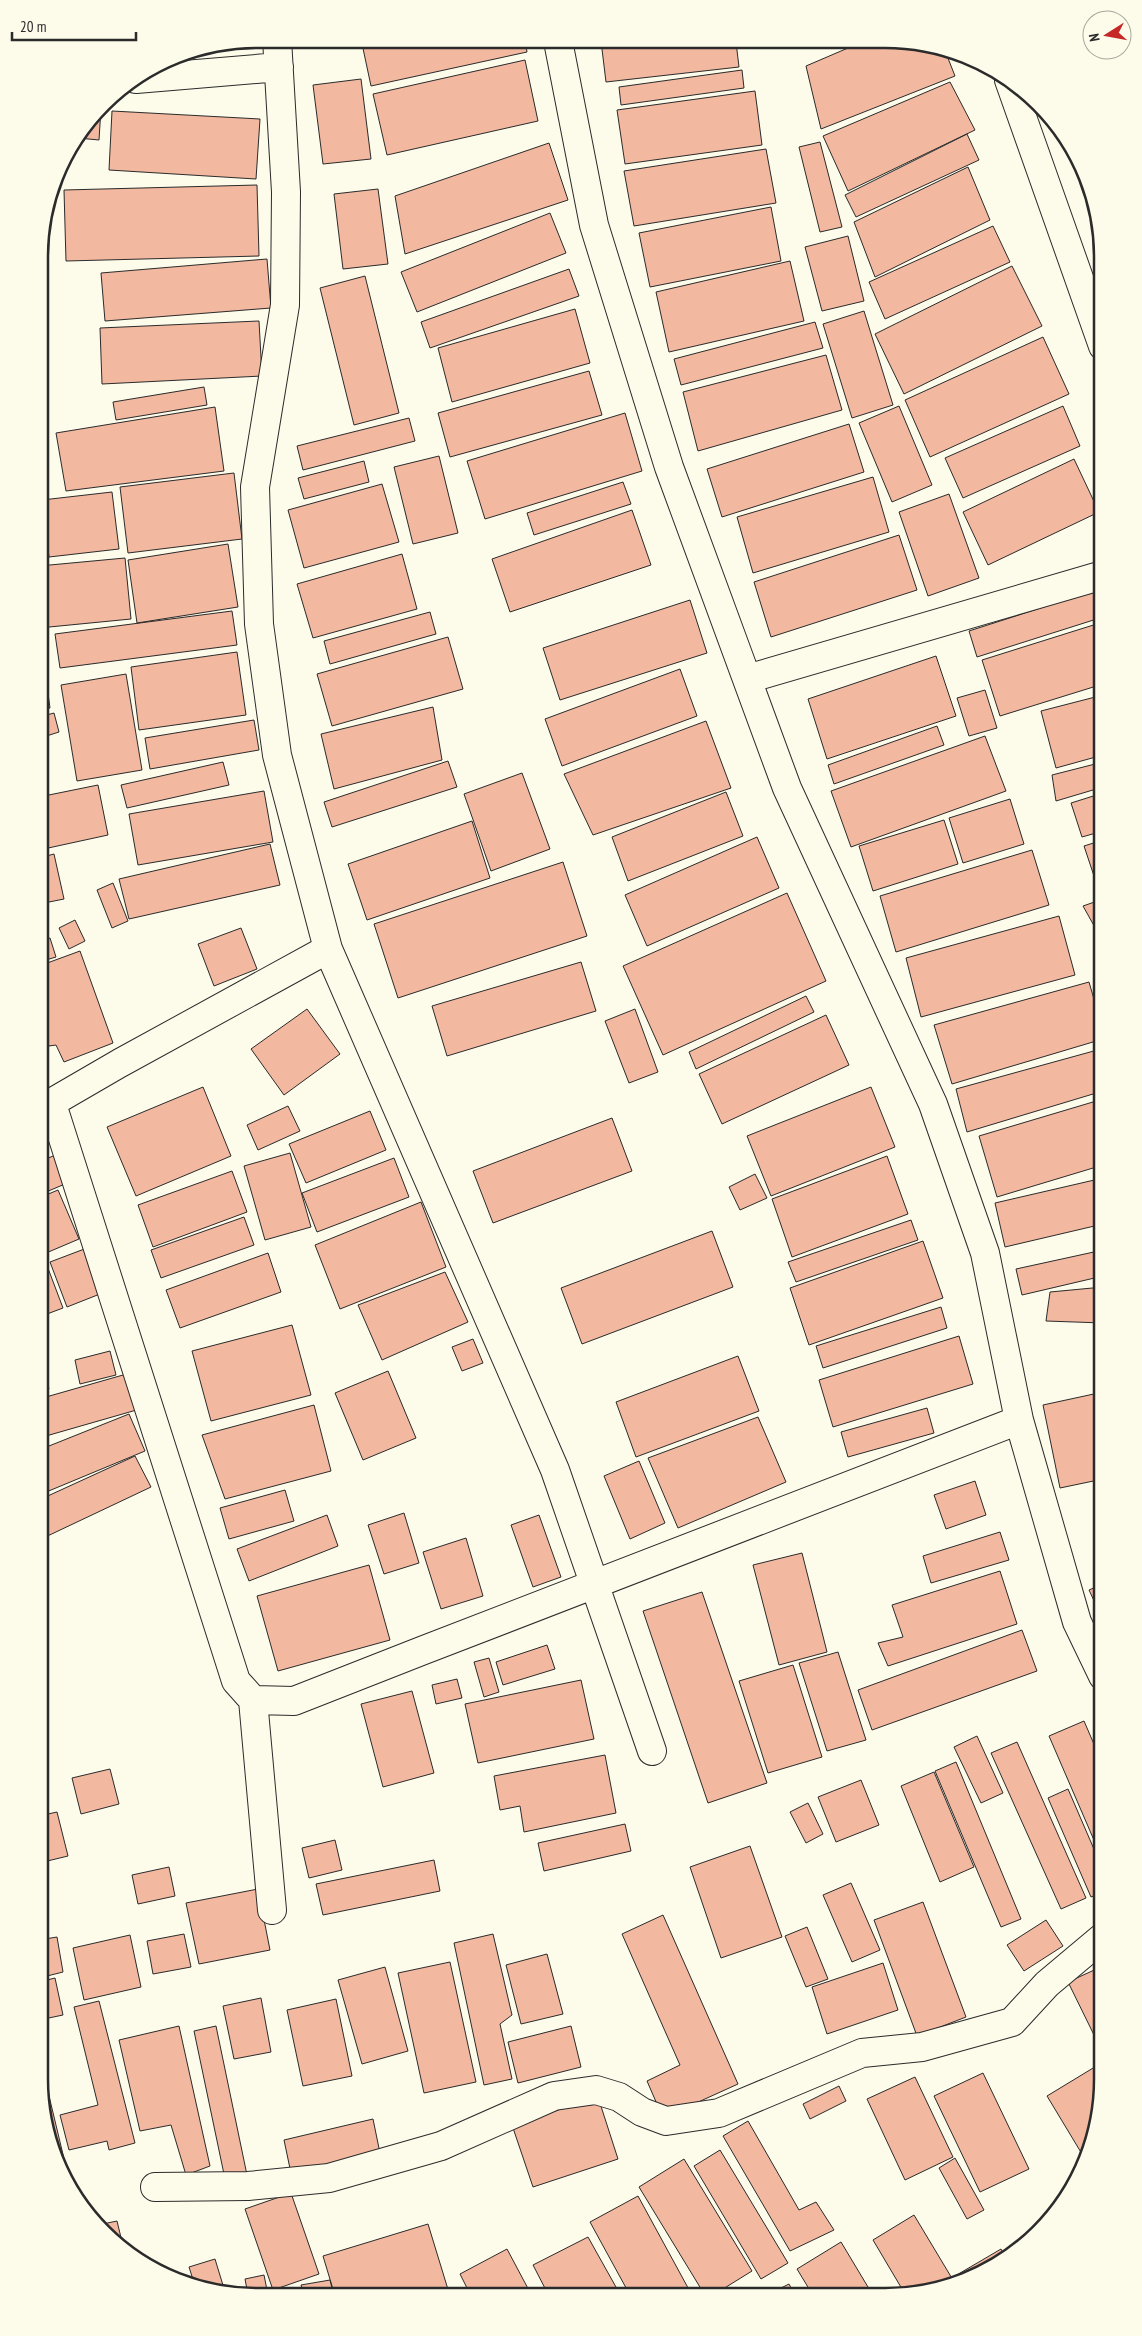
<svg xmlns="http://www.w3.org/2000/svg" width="1142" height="2336" viewBox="0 0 1142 2336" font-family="'PT Sans Narrow',sans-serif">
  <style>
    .building { fill: #f2b8a0; stroke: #2b2b2b }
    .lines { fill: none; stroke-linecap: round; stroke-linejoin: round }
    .minor-casing { stroke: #2b2b2b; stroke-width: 30 }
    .minor { stroke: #fdfbea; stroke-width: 28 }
    .rim { fill: none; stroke: #2b2b2b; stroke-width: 2.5 }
  </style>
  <rect width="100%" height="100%" fill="#fdfbea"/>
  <path class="building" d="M 361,39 L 525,40 L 527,52 L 371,86 Z
    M 601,41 L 736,42 L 739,67 L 606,82 Z
    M 862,42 L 927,43 L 944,48 L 955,76 L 821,129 L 806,66 Z
    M 525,60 L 538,121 L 387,155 L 373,94 Z
    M 742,70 L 744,88 L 621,105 L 619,87 Z
    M 361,79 L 371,159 L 323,164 L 313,85 Z
    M 950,82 L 975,130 L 848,191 L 823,136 Z
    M 755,91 L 762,145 L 625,164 L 617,110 Z
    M 101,108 L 99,140 L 78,138 Z
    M 112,111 L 260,119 L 256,179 L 109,170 Z
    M 1063,132 L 1092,187 L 1095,204 L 1058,135 Z
    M 967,134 L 979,160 L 856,217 L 845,195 Z
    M 820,142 L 842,227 L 820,232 L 799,147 Z
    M 549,143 L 568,200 L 405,254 L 395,196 Z
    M 766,149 L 776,203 L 634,226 L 624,171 Z
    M 968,167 L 990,220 L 875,277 L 854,222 Z
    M 257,185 L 259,256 L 66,261 L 64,190 Z
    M 378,189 L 388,264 L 343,269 L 334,194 Z
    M 771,207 L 781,261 L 650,287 L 639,233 Z
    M 550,213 L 566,253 L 417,312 L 401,272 Z
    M 993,226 L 1010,262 L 885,319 L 869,282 Z
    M 848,236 L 864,301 L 822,311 L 805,247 Z
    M 267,259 L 271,308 L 105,321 L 101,273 Z
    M 790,261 L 804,321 L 669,352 L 656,292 Z
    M 1012,266 L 1042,326 L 904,394 L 875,334 Z
    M 569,269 L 579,296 L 430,348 L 421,322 Z
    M 365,276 L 399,413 L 354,425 L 320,288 Z
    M 575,309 L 590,363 L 452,402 L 438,348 Z
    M 864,311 L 893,405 L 852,418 L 823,324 Z
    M 259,321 L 262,376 L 102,384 L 100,328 Z
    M 815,322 L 823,348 L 681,385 L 674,359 Z
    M 1043,337 L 1069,394 L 930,457 L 905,400 Z
    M 826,355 L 842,410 L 698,451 L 683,392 Z
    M 589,371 L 602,415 L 450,457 L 438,413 Z
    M 204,387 L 207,405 L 116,420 L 113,402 Z
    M 899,406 L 932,485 L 892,502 L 859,423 Z
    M 1063,406 L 1080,446 L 963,498 L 945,458 Z
    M 215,407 L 224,471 L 66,491 L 56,433 Z
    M 625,413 L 642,471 L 485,519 L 467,461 Z
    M 409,418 L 415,441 L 303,470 L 297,446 Z
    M 849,424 L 864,472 L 722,517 L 707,469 Z
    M 439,456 L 458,533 L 413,544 L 394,467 Z
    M 1074,459 L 1099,512 L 988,565 L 963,512 Z
    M 364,461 L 369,482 L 304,499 L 298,478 Z
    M 234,473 L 242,539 L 128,553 L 120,487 Z
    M 873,477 L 889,532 L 753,573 L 737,517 Z
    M 623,482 L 631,504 L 534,535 L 527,513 Z
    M 382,484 L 399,542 L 304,568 L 288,510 Z
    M 112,492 L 119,549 L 49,557 L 42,500 Z
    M 949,494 L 979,578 L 928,596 L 899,512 Z
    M 632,510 L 651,565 L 510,612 L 492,559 Z
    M 899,535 L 917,590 L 771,637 L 754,582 Z
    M 228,544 L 238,607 L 137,623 L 128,560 Z
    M 402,554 L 417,609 L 313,638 L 297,584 Z
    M 125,558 L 131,619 L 39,628 L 39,566 Z
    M 1103,588 L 1103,617 L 977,657 L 969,631 Z
    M 690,600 L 707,653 L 560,700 L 543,648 Z
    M 232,611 L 237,645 L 60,668 L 55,634 Z
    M 430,612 L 436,634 L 330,664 L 324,641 Z
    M 1103,622 L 1103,684 L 1000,716 L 982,660 Z
    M 448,637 L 463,689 L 332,726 L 317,674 Z
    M 237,652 L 246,715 L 139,730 L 131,667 Z
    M 936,656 L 956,716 L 827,759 L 808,699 Z
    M 680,669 L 697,716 L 562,766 L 545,719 Z
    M 126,674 L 142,770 L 77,781 L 61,685 Z
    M 47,686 L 50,708 L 39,710 L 39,687 Z
    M 985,690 L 997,728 L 969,736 L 957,698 Z
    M 1103,695 L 1103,755 L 1056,768 L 1041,711 Z
    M 433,707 L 442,760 L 334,789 L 321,734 Z
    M 54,713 L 59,732 L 40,738 L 39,717 Z
    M 254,720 L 259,750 L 150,769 L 145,738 Z
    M 706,721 L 731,788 L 593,835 L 564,774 Z
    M 937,726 L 944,745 L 834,784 L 828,765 Z
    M 985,736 L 1006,791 L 851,847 L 831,791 Z
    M 448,761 L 457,787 L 332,827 L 324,802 Z
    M 223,762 L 229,785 L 127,808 L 121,785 Z
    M 1103,762 L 1103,787 L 1056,801 L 1052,775 Z
    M 522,773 L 550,849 L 491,871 L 464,794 Z
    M 98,785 L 108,835 L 39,850 L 39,797 Z
    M 264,791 L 273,842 L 138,865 L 129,814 Z
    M 726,792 L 743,836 L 628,881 L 612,837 Z
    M 1103,793 L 1103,831 L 1082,837 L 1071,803 Z
    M 1010,799 L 1024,844 L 963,863 L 949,818 Z
    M 944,820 L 958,864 L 873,891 L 859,846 Z
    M 472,821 L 490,878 L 367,920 L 348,864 Z
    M 757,837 L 779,888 L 647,946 L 625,895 Z
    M 1103,840 L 1103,886 L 1098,888 L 1084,846 Z
    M 270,844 L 280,885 L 129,919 L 119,879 Z
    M 1032,850 L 1049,905 L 896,952 L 880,896 Z
    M 54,854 L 64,899 L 39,904 L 39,858 Z
    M 563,862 L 587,936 L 398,998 L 374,924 Z
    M 113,883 L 128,921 L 112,928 L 97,890 Z
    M 787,893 L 826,981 L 663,1055 L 623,966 Z
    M 1103,899 L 1103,965 L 1102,940 L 1083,906 Z
    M 1059,916 L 1075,975 L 921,1017 L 906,958 Z
    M 75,920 L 85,941 L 69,949 L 59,928 Z
    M 241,928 L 257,969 L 214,986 L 198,944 Z
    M 50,938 L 56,957 L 39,962 L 39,941 Z
    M 80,951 L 113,1043 L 64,1062 L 56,1045 L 49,1046 L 39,1019 L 39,966 Z
    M 581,962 L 596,1011 L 447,1056 L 432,1006 Z
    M 1089,982 L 1103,1030 L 1103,1039 L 952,1084 L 934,1025 Z
    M 806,996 L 814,1012 L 696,1069 L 689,1052 Z
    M 307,1009 L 340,1054 L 284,1095 L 251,1049 Z
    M 635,1009 L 658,1072 L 629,1083 L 605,1021 Z
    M 826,1015 L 849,1065 L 722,1124 L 699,1074 Z
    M 1101,1049 L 1103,1055 L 1103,1091 L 967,1132 L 956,1089 Z
    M 203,1087 L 231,1156 L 136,1196 L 107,1127 Z
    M 871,1087 L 895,1147 L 771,1196 L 747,1136 Z
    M 1103,1099 L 1103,1165 L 997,1197 L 979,1136 Z
    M 288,1106 L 300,1131 L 258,1150 L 247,1125 Z
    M 370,1111 L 386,1150 L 306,1183 L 289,1144 Z
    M 612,1118 L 632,1171 L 493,1223 L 473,1171 Z
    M 60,1153 L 72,1181 L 39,1195 L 39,1162 Z
    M 290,1153 L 311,1227 L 265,1240 L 244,1166 Z
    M 887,1156 L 908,1214 L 792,1257 L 772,1199 Z
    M 394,1158 L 409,1197 L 317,1232 L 302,1193 Z
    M 232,1171 L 247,1212 L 153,1247 L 138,1205 Z
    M 755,1174 L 767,1198 L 740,1210 L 729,1187 Z
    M 1103,1178 L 1103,1224 L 1005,1247 L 995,1203 Z
    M 58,1190 L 79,1239 L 39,1256 L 39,1198 Z
    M 421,1202 L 446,1267 L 340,1309 L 315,1245 Z
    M 244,1217 L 254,1245 L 161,1278 L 151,1250 Z
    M 911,1220 L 918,1240 L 796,1282 L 788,1262 Z
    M 712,1231 L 733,1287 L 582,1344 L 561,1288 Z
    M 923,1241 L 943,1298 L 809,1345 L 790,1288 Z
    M 87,1248 L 105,1292 L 67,1307 L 50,1262 Z
    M 1103,1250 L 1103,1276 L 1022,1295 L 1016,1269 Z
    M 268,1253 L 281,1292 L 180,1328 L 166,1290 Z
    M 46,1263 L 63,1308 L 39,1317 L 39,1265 Z
    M 445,1272 L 468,1322 L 382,1360 L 358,1305 Z
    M 1103,1287 L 1103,1323 L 1046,1321 L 1050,1292 Z
    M 941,1307 L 947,1328 L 823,1368 L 816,1346 Z
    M 292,1325 L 311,1395 L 211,1421 L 192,1351 Z
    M 959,1336 L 973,1384 L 833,1427 L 819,1380 Z
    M 473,1339 L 483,1363 L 462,1371 L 452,1347 Z
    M 110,1351 L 116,1375 L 80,1384 L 75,1360 Z
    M 738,1356 L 759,1411 L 636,1457 L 616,1402 Z
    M 43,1367 L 49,1389 L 39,1392 L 39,1368 Z
    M 388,1371 L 416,1438 L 363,1460 L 335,1393 Z
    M 130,1373 L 140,1409 L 39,1438 L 39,1399 Z
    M 1103,1392 L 1103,1479 L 1060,1488 L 1043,1405 Z
    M 314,1405 L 331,1471 L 225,1499 L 202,1435 Z
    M 927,1408 L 934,1433 L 848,1457 L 841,1432 Z
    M 129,1414 L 145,1451 L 39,1495 L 39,1450 Z
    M 758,1417 L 786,1482 L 678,1528 L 648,1458 Z
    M 135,1456 L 151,1487 L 39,1540 L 39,1500 Z
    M 639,1461 L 665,1523 L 630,1539 L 604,1476 Z
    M 975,1481 L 986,1515 L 946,1529 L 934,1495 Z
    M 285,1490 L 294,1521 L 229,1539 L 220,1508 Z
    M 404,1513 L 419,1563 L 384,1574 L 368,1525 Z
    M 327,1515 L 338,1546 L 249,1581 L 237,1549 Z
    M 539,1515 L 561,1577 L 533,1587 L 511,1525 Z
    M 1000,1532 L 1009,1560 L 931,1583 L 923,1556 Z
    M 466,1538 L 483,1596 L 441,1609 L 423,1552 Z
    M 1103,1544 L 1103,1560 L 1098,1547 Z
    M 802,1553 L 827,1652 L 779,1665 L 753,1565 Z
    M 369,1565 L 390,1640 L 278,1671 L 257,1596 Z
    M 1000,1571 L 1017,1624 L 888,1666 L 878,1643 L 903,1637 L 892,1605 Z
    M 1103,1584 L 1103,1620 L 1089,1590 Z
    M 702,1592 L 767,1783 L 708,1803 L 643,1611 Z
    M 1022,1630 L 1037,1671 L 872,1730 L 858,1690 Z
    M 547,1645 L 555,1669 L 503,1685 L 496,1662 Z
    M 838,1652 L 866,1740 L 827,1751 L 799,1663 Z
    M 489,1658 L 499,1692 L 484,1697 L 474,1662 Z
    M 793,1665 L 822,1757 L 768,1773 L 739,1681 Z
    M 457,1679 L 462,1698 L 436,1704 L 432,1685 Z
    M 581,1680 L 594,1739 L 478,1763 L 465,1704 Z
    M 412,1691 L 434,1773 L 383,1787 L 361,1704 Z
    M 1084,1721 L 1103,1765 L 1103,1861 L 1049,1736 Z
    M 977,1736 L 1003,1793 L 981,1803 L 954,1747 Z
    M 1017,1742 L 1086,1898 L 1061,1909 L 991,1753 Z
    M 605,1755 L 616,1813 L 524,1832 L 520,1806 L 500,1810 L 494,1776 Z
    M 956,1762 L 1021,1919 L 1001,1927 L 935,1771 Z
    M 110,1769 L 119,1804 L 81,1814 L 72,1778 Z
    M 934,1772 L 974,1867 L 940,1882 L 901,1786 Z
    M 861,1780 L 879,1825 L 836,1842 L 818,1797 Z
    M 1068,1789 L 1103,1870 L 1103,1892 L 1091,1897 L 1048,1798 Z
    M 808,1803 L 823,1834 L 806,1843 L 790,1812 Z
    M 57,1812 L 68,1856 L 39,1863 L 39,1816 Z
    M 625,1824 L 631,1851 L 544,1871 L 538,1843 Z
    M 335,1840 L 342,1870 L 309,1878 L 302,1848 Z
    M 750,1846 L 782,1937 L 721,1958 L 690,1867 Z
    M 434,1860 L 440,1891 L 323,1915 L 316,1884 Z
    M 169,1867 L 175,1896 L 138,1904 L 132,1875 Z
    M 851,1883 L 880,1950 L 852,1962 L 823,1895 Z
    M 258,1889 L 270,1950 L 199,1964 L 186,1903 Z
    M 923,1902 L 966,2017 L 917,2036 L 874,1920 Z
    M 663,1915 L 738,2084 L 663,2118 L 647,2081 L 680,2065 L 622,1934 Z
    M 1046,1920 L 1063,1946 L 1024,1971 L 1007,1945 Z
    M 807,1927 L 828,1979 L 806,1987 L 785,1936 Z
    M 184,1934 L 191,1967 L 153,1974 L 147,1941 Z
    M 493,1934 L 512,2015 L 500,2024 L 512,2079 L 484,2085 L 454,1943 Z
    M 130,1935 L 141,1987 L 84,2000 L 73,1948 Z
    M 57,1937 L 63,1972 L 39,1978 L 39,1940 Z
    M 547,1954 L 563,2014 L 521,2024 L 506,1965 Z
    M 450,1962 L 476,2082 L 424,2093 L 398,1973 Z
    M 883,1963 L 898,2010 L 827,2034 L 812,1987 Z
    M 1103,1966 L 1103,2031 L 1094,2035 L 1068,1982 Z
    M 385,1967 L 408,2051 L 362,2064 L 338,1980 Z
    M 55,1978 L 63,2015 L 39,2020 L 39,1982 Z
    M 261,1998 L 271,2052 L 234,2059 L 223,2006 Z
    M 336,1999 L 352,2076 L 303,2086 L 287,2010 Z
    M 99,2001 L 135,2143 L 109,2150 L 107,2141 L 69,2150 L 60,2115 L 98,2105 L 74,2007 Z
    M 179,2026 L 210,2166 L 186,2175 L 171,2125 L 140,2131 L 119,2040 Z
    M 216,2026 L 247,2175 L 225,2179 L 194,2031 Z
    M 571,2026 L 581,2067 L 518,2083 L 508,2042 Z
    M 39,2054 L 71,2188 L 70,2188 L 50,2149 L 39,2079 Z
    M 1103,2062 L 1103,2093 L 1092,2148 L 1082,2154 L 1047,2096 Z
    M 983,2073 L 1029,2169 L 980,2192 L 934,2096 Z
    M 915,2077 L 953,2157 L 905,2180 L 867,2099 Z
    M 839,2086 L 846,2101 L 810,2119 L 803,2104 Z
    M 598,2097 L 618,2159 L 533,2187 L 512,2125 Z
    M 373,2119 L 381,2158 L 292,2178 L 284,2140 Z
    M 748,2121 L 799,2210 L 816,2202 L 834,2230 L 790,2251 L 723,2136 Z
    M 720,2150 L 788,2263 L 761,2279 L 694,2166 Z
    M 955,2158 L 984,2210 L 967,2219 L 939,2168 Z
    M 684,2159 L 752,2271 L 710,2297 L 706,2297 L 639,2187 Z
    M 291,2193 L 319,2274 L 273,2290 L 245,2209 Z
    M 638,2196 L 693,2297 L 631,2297 L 590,2222 Z
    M 914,2215 L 956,2285 L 905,2294 L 873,2240 Z
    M 117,2221 L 124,2250 L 113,2243 L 98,2225 Z
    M 428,2224 L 450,2296 L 335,2296 L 323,2256 Z
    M 588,2237 L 621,2296 L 549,2296 L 533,2265 Z
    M 841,2242 L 874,2297 L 814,2297 L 797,2269 Z
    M 507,2249 L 532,2296 L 471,2296 L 460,2274 Z
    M 1001,2249 L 1007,2260 L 960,2283 L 955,2276 Z
    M 215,2259 L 226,2295 L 195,2286 L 189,2267 Z
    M 264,2275 L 268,2295 L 248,2295 L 245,2279 Z
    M 330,2280 L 334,2296 L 304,2296 L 301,2285 Z
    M 789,2284 L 796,2297 L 766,2297 L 765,2296 Z
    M 300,2291 L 301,2296 L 279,2295 Z"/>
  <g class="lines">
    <defs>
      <path id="minor" d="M 277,39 L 286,192 L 285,305 L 255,487 L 259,624 L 277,755 L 328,949 L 555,1470 L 652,1751
        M 558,41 L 594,225 L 669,467 L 787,788 L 933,1104 L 985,1253 L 1019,1420 L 1077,1622 L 1103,1676
        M 136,79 L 279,67
        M 1009,80 L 1103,346
        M 747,679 L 1103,575
        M 52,1104 L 236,1681 L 253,1700 L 294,1701 C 535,1606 777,1514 1019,1420
        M 39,1110 L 120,1063 L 328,949
        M 253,1700 L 272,1910
        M 155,2187 L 248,2186 L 329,2178 L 441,2146 L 554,2096 L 596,2090 L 619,2097 L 642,2112 L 666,2121 L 719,2113 L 862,2053 L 922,2047 L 1012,2022 L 1047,1984 L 1103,1937"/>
    </defs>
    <use href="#minor" class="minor-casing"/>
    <use href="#minor" class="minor"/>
  </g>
  <path d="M0 0H1142V2336H0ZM257 48H885A209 209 0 0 1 1094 257V2079A209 209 0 0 1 885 2288H257A209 209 0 0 1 48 2079V257A209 209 0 0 1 257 48Z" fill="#fdfbea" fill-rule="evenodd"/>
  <path class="rim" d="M257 48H885A209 209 0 0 1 1094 257V2079A209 209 0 0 1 885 2288H257A209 209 0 0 1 48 2079V257A209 209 0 0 1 257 48Z"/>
  <g transform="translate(1107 35) rotate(259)"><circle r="24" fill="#fdfbea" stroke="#a9a89e"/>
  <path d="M0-4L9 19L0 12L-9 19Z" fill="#c62828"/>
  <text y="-8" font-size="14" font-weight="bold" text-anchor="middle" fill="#2b2b2b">N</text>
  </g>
  <path d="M12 32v8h124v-8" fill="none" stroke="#2b2b2b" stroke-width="2.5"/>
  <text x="20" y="32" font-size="15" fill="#2b2b2b" stroke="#fdfbea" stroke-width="4" paint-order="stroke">20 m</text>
</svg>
